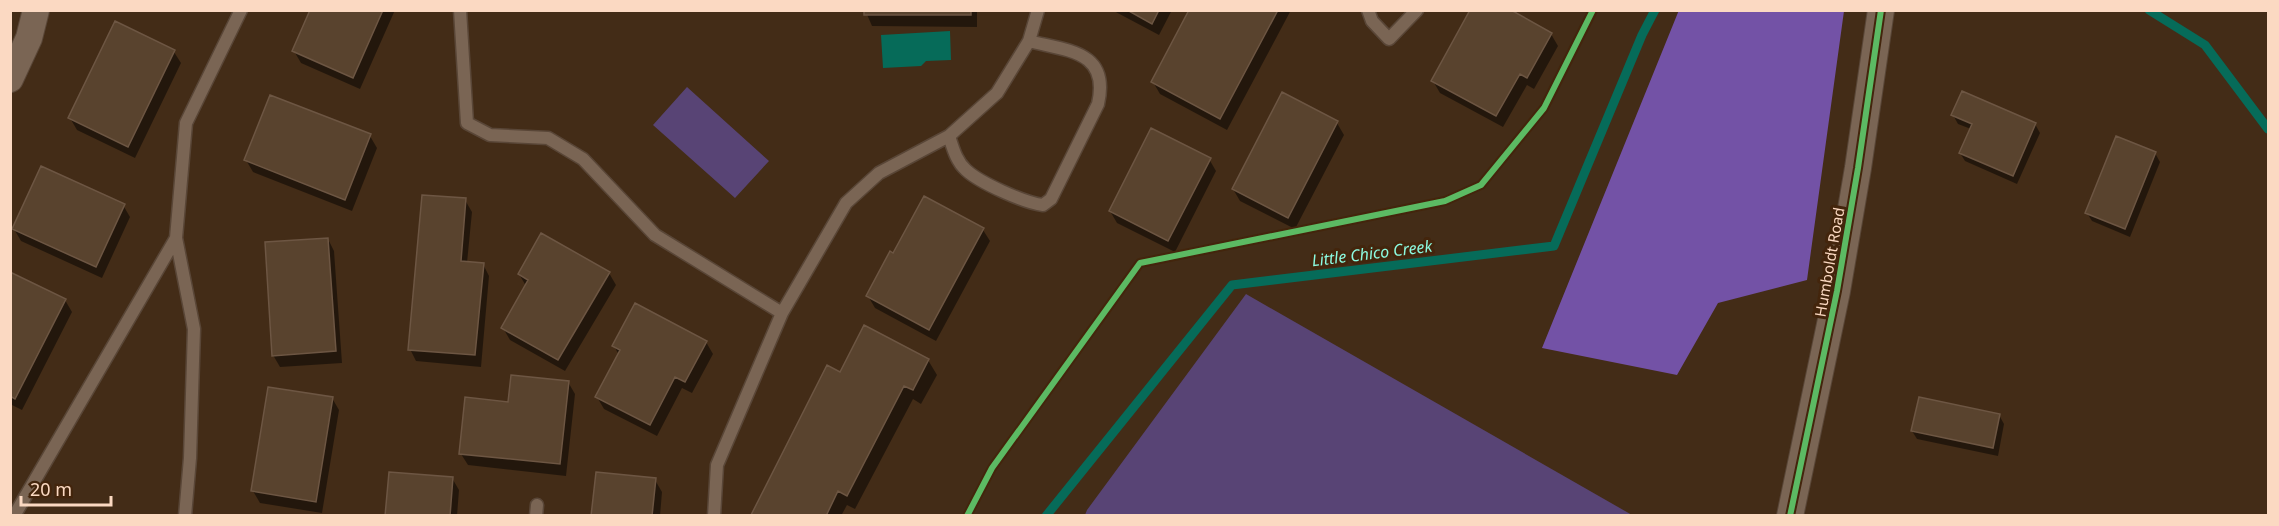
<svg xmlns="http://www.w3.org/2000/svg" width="2279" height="526" viewBox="0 0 2279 526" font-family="'Noto Sans',sans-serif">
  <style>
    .green { fill: #584475 }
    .forest { fill: #7352a6 }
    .water { fill: #066b59 }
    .shadow { fill: #0007 }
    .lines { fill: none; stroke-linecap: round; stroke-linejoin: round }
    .stream { stroke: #066b59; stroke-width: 9 }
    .building { fill: #59432e; stroke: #6d5643; stroke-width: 1.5 }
    .lane-casing { stroke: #594637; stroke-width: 15 }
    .street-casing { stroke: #594637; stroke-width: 28 }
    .lane { stroke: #7a6554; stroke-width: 12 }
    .street { stroke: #7a6554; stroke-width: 26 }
    .cycleway-casing { stroke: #43250c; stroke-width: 10 }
    .cycleway { stroke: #5cba63; stroke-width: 6 }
    .labels { text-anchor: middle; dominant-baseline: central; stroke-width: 6; stroke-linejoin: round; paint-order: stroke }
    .street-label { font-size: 15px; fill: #fbd9c2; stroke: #43250c }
    .water-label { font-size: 16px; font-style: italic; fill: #8cfbe1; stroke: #43250c }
  </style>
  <rect width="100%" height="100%" fill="#432c17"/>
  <path class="green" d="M 687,87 L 769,161 L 735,198 L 653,125 Z
    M 1246,294 L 1632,515 L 1085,515 L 1087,510 Z"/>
  <path class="forest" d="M 1679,10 L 1844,11 L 1807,280 L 1718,303 L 1677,375 L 1542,348 Z"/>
  <path class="water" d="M 950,31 L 951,60 L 926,61 L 921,66 L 883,68 L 881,35 Z"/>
  <path class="shadow" d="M 312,10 L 395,10 L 360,89 L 301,63 L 294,51 Z
    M 865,10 L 977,10 L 977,27 L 872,26 Z
    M 1112,10 L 1172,10 L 1159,35 Z
    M 1191,10 L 1291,10 L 1227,130 L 1160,94 L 1153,82 Z
    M 1551,34 L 1558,46 L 1534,89 L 1527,85 L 1503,127 L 1440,93 L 1433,81 Z
    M 174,52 L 181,63 L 135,158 L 77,130 L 70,118 Z
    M 1953,115 L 2035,124 L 2040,133 L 2017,184 L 1965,161 L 1960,153 L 1971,129 L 1958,124 Z
    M 1337,123 L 1344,135 L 1295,229 L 1240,201 L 1233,189 Z
    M 370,136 L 377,148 L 352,211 L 253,172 L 246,160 Z
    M 2155,153 L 2160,162 L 2130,237 L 2092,221 L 2087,213 Z
    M 1209,159 L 1216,171 L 1175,252 L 1117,223 L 1110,211 Z
    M 925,198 L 983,230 L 990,241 L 936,341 L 875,308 L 868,296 L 894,255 Z
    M 465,200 L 472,212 L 467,263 L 483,264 L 489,276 L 481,367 L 416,361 L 410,349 Z
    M 123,205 L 130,217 L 102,278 L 21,241 L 14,229 Z
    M 328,239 L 334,251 L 342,363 L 280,367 L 273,355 Z
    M 10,273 L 65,300 L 72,312 L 22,410 L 10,404 Z
    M 609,273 L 616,285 L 565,371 L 510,340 L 503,328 L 526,286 L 519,274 Z
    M 865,327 L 928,360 L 937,375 L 921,404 L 913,399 L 855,509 L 847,505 L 841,516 L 753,516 L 841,374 Z
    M 706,342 L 713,354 L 692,393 L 682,388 L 657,436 L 604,409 L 597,397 L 619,355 L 614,346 Z
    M 568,382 L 575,394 L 566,476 L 468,465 L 461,454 L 509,403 Z
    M 332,398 L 339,410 L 322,513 L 260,503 L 253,491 Z
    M 1999,415 L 2004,424 L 1998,456 L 1917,439 L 1912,431 Z
    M 452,478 L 459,490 L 457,516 L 387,516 Z
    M 655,480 L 662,492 L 660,516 L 593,516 Z"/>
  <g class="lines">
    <path class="stream" d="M 2149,10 L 2205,45 L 2268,129
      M 1046,516 L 1232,285 L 1554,246 L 1642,35 L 1655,10"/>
  </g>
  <path class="building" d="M 310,10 L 383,10 L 353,78 L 292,51 Z
    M 864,10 L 971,10 L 971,15 L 864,15 Z
    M 1127,10 L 1159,10 L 1152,24 Z
    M 1189,10 L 1278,10 L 1220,119 L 1151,82 Z
    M 1470,10 L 1511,10 L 1552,33 L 1527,78 L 1520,74 L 1496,116 L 1431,81 Z
    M 115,21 L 175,50 L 128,147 L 68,118 Z
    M 1962,91 L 2036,123 L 2013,176 L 1959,153 L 1972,124 L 1951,115 Z
    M 1282,92 L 1338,121 L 1288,218 L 1232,189 Z
    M 270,95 L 371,134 L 345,200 L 244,160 Z
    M 1151,128 L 1211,158 L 1168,241 L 1109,211 Z
    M 2116,136 L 2156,152 L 2125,229 L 2085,213 Z
    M 41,166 L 125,204 L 96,267 L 12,229 Z
    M 422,195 L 466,198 L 461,261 L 484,263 L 475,355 L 408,350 Z
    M 924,196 L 984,228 L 929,330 L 866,296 L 890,251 L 893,253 Z
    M 541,233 L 610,272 L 558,360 L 501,328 L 528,280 L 518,274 Z
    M 328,238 L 336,351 L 272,356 L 265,242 Z
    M 10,272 L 66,299 L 15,399 L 10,396 Z
    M 635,303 L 707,341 L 685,382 L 675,377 L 650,425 L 595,397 L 620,350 L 612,346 Z
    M 864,325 L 929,359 L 913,390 L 904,386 L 847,496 L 838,491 L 826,516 L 751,515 L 827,365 L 840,372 Z
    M 511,375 L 569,381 L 560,464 L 459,454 L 465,397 L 508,402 Z
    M 268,387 L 333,397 L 316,502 L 251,491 Z
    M 1919,397 L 2000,414 L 1993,448 L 1911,431 Z
    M 389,472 L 453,477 L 450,516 L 385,516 Z
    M 596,472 L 656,478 L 652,516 L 591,516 Z"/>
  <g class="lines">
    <defs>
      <path id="lane" d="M 460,10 L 467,123 L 490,135 L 548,138 L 583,159 L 655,235 L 782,313 L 717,465 L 714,516
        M 1368,10 L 1372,21 L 1389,39 L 1417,10
        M 949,136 C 953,148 956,161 966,170 C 980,183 1025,203 1043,205 L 1051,199 L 1098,104 C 1110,51 1068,51 1029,41
        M 176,238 L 194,329 L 190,458 L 185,516
        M 782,313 L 846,203 L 879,173 L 949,136 L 997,93 L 1029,41 L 1038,10
        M 14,516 L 176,238 L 186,123 L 241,10
        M 536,516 L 537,505"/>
      <path id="street" d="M 10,79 L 29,38 L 36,10
        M 1790,516 L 1837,291 L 1858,168 L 1881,10"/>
    </defs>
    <use href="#lane" class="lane-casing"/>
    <use href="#street" class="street-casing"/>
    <use href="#lane" class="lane"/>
    <use href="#street" class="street"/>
    <defs>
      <path id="cycleway" d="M 967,516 L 992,468 L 1140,263 L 1445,201 L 1481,185 L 1544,108 L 1593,10
        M 1790,516 L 1837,291 L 1858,168 L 1881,10"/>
    </defs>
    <use href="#cycleway" class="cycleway-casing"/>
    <use href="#cycleway" class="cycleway"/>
  </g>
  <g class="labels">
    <g class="street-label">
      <text transform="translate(1829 262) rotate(-80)">Humboldt Road</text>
    </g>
    <g class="water-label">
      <text transform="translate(1372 253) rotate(-7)">Little Chico Creek</text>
    </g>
  </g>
  <rect width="2279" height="526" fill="none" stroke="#fbd9c2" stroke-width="24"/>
  <path d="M21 496v9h90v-9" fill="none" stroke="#fbd9c2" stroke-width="3"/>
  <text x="30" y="496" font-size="18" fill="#fbd9c2" stroke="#43250c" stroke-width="4.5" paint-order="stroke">20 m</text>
</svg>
